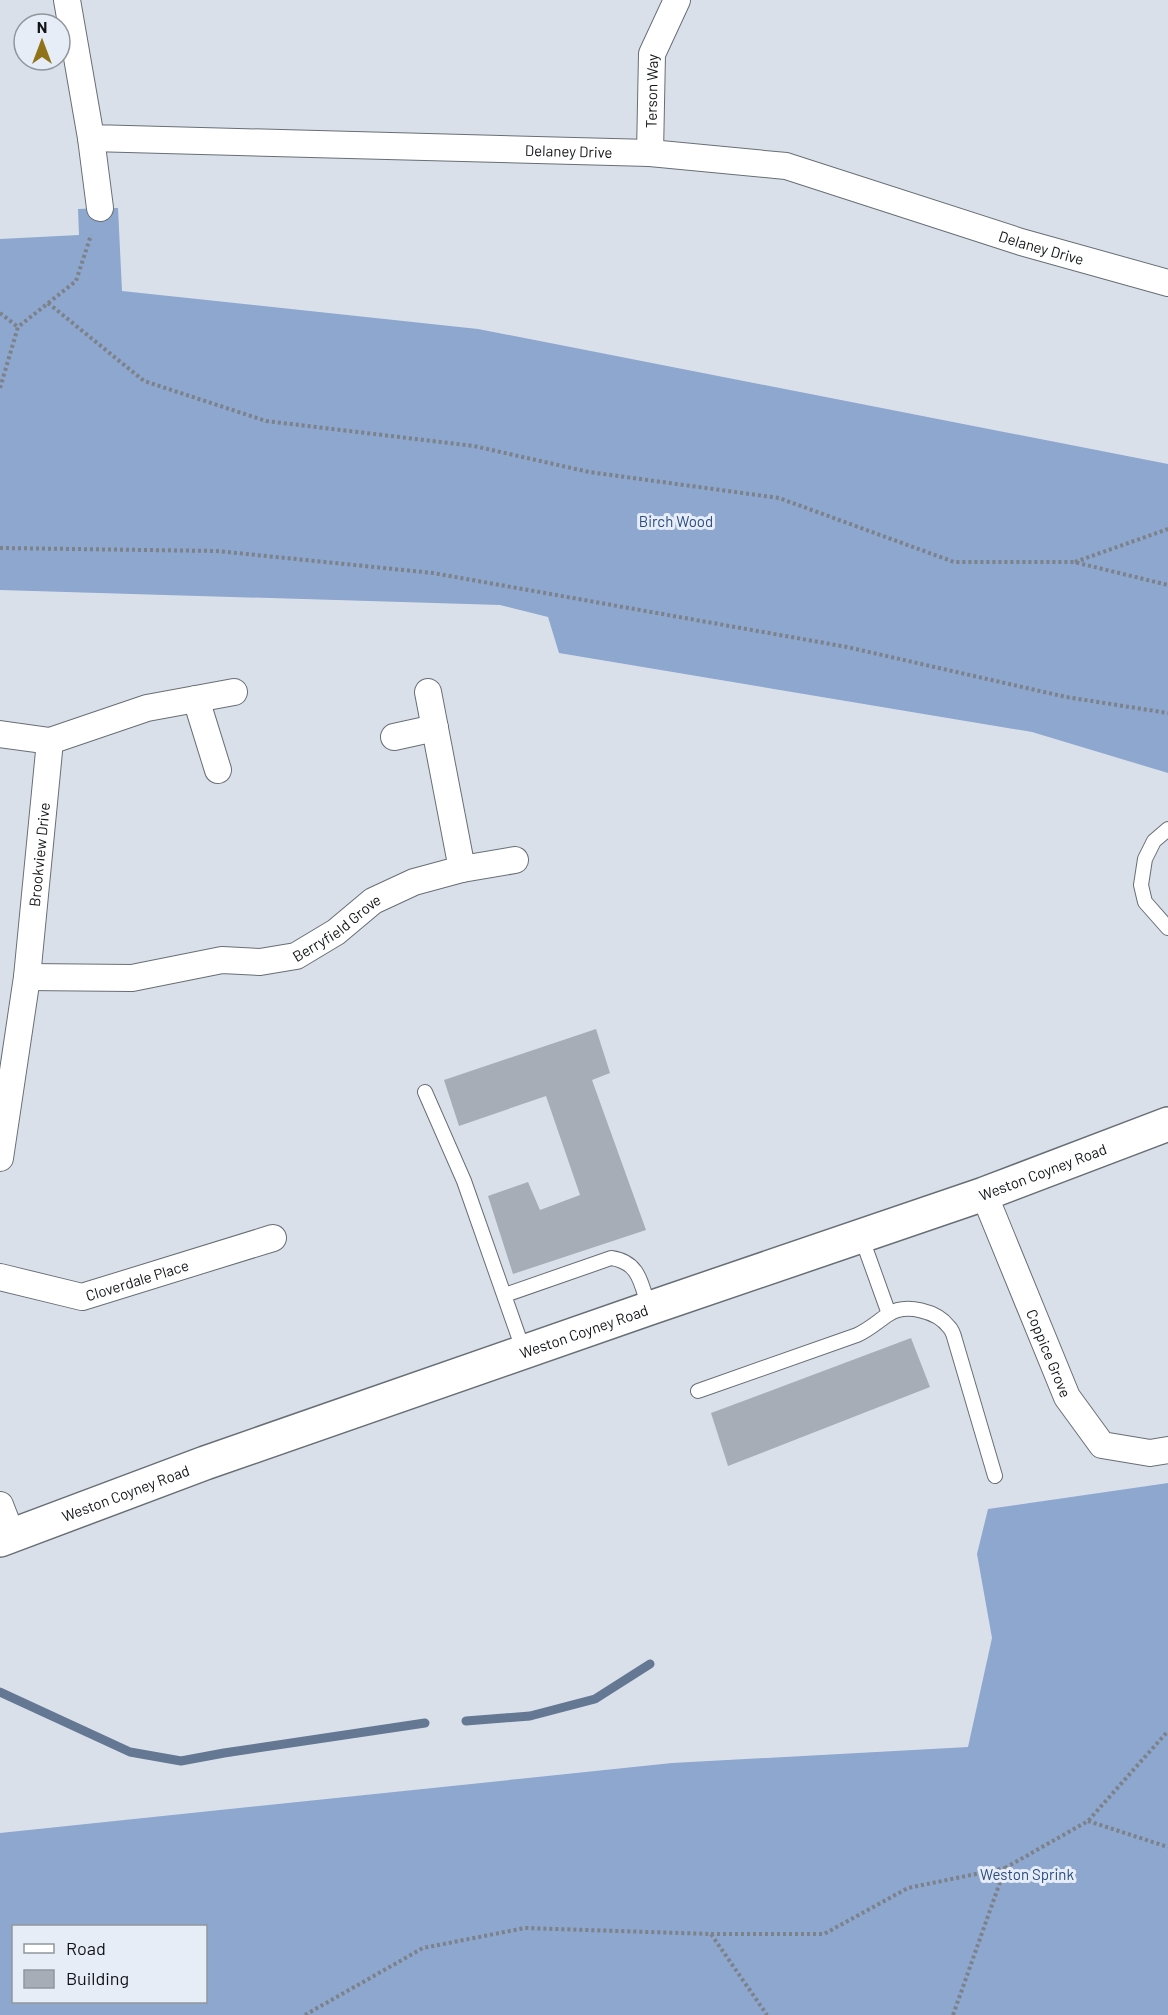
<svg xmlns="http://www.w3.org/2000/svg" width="1168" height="2015" viewBox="0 0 1168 2015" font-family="Barlow,sans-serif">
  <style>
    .forest { fill: #8da7cf; fill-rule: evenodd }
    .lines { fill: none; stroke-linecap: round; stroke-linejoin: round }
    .stream { stroke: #647793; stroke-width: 9 }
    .building { fill: #a7adb6 }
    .service-casing { stroke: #686e76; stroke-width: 16 }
    .minor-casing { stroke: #686e76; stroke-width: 28 }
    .tertiary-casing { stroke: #686e76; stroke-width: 36 }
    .path { stroke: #7d8188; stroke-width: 4; stroke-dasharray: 3 3; stroke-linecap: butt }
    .service { stroke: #fff; stroke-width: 14 }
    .minor { stroke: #fff; stroke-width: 26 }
    .tertiary { stroke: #fff; stroke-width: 33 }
    .labels { text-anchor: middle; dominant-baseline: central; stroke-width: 6; stroke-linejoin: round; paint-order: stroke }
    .street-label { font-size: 15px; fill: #111316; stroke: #e7edf7 }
    .park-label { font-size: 15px; fill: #2a4c80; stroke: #e7edf7 }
  </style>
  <rect width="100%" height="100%" fill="#dae0ea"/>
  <path class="forest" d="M 100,208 L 118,208 L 122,291 L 478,329 L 1168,464 L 1168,773 L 1032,732 L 559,653 L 548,617 L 500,605 L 0,590 L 0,239 L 79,235 L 78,209 Z
    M 1168,1483 L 1168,2015 L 0,2015 L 0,1833 L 672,1763 L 968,1747 L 992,1638 L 977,1554 L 988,1509 ZM 14,1926 L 206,1926 L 206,2002 L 14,2002 Z"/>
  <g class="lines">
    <path class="stream" d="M 0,1692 L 130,1752 L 181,1761 L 224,1753 L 425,1723
      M 466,1721 L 530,1716 L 595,1699 L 650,1664"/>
  </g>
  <path class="building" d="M 596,1029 L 610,1073 L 592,1080 L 646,1230 L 513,1274 L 488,1196 L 528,1182 L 540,1210 L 580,1195 L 546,1096 L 459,1126 L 444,1080 Z
    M 911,1338 L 930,1387 L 728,1466 L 711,1413 Z"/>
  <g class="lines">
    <defs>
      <path id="service" d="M 1168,829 L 1154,841 L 1145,859 L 1141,885 L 1145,902 L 1168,928
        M 425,1092 L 464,1181 L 524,1352
        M 861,1236 L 889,1314
        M 505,1295 L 611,1258 C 640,1262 641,1284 649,1308
        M 698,1391 L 857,1335 C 870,1329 878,1321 889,1314 C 906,1303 937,1311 949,1327 C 952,1330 954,1336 955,1340 L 995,1476"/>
      <g id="minor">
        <path id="s1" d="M 67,0 L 91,138 L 650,153 L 786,166 L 1021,242 L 1168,283"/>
        <path d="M 91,138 L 100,208"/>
        <path id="s2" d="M 650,153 L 652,54 L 677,0"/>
        <path d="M 196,699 L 218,770"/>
        <path d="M 0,734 L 50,741"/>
        <path d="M 394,737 L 435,728"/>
        <path d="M 462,869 L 515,860"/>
        <path id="s3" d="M 27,977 L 132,978 L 222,960 L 260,962 L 296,956 L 336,932 L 373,901 L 414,882 L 462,869 L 428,692"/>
        <path id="s4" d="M 0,1158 L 27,977 L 50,741 L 147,708 L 234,692"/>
        <path id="s5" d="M 984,1194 L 1067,1397 L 1102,1445 L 1150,1453 L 1168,1450"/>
        <path id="s6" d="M 0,1277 L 82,1297 L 273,1238"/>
        <path d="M 0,1505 L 12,1536"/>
      </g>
      <g id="tertiary">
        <path id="s7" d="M 0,1540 L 205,1463 L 650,1308 L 984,1194 L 1168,1124"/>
      </g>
    </defs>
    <use href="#service" class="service-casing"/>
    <use href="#minor" class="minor-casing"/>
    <use href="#tertiary" class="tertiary-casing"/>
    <path class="path" d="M 48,303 L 144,381 L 266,421 L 474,446 L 589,472 L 779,498 L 954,562 L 1074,562 L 1168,585
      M 0,313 L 18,327
      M 0,388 L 18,327 L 76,281 L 91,235
      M 0,548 L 217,551 L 433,573 L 847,647 L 1066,697 L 1168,713
      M 1075,562 L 1168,529
      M 1088,1821 L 1168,1847
      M 711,1934 L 824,1934 L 908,1888 L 1005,1868
      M 305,2015 L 423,1948 L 525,1928 L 711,1934 L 767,2015
      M 953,2015 L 1005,1868 L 1088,1821 L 1168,1731"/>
    <use href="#service" class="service"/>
    <use href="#minor" class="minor"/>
    <use href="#tertiary" class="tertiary"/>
  </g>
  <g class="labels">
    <g class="street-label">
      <text stroke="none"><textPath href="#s2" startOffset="62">Terson Way</textPath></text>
      <text stroke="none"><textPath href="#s1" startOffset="618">Delaney Drive</textPath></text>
      <text stroke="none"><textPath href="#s1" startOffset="1104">Delaney Drive</textPath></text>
      <text stroke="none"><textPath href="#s4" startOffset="306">Brookview Drive</textPath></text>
      <text stroke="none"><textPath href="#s3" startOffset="321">Berryfield Grove</textPath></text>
      <text stroke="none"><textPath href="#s7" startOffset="1106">Weston Coyney Road</textPath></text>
      <text stroke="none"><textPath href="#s6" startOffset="142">Cloverdale Place</textPath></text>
      <text stroke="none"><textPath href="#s7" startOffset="620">Weston Coyney Road</textPath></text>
      <text stroke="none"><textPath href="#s5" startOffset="172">Coppice Grove</textPath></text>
      <text stroke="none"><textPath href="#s7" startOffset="134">Weston Coyney Road</textPath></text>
    </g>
    <g class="park-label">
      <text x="676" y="521">Birch Wood</text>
      <text x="1027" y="1874">Weston Sprink</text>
    </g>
  </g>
  <rect x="12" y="1925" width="195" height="78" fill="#e7edf7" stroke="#91969d" stroke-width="1.5"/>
  <rect x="24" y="1944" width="30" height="9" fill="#ffffff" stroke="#91969d" stroke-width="1.5"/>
  <text x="66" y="1955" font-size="18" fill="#111316">Road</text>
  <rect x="24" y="1970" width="30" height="18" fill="#a7adb6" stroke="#91969d" stroke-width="1.5"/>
  <text x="66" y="1985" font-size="18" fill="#111316">Building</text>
  <g transform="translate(42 42)"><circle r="28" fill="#e7edf7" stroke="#91969d" stroke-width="1.5"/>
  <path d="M0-4.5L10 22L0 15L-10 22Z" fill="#907318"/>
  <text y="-9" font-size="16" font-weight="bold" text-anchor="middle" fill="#111316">N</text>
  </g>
</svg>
